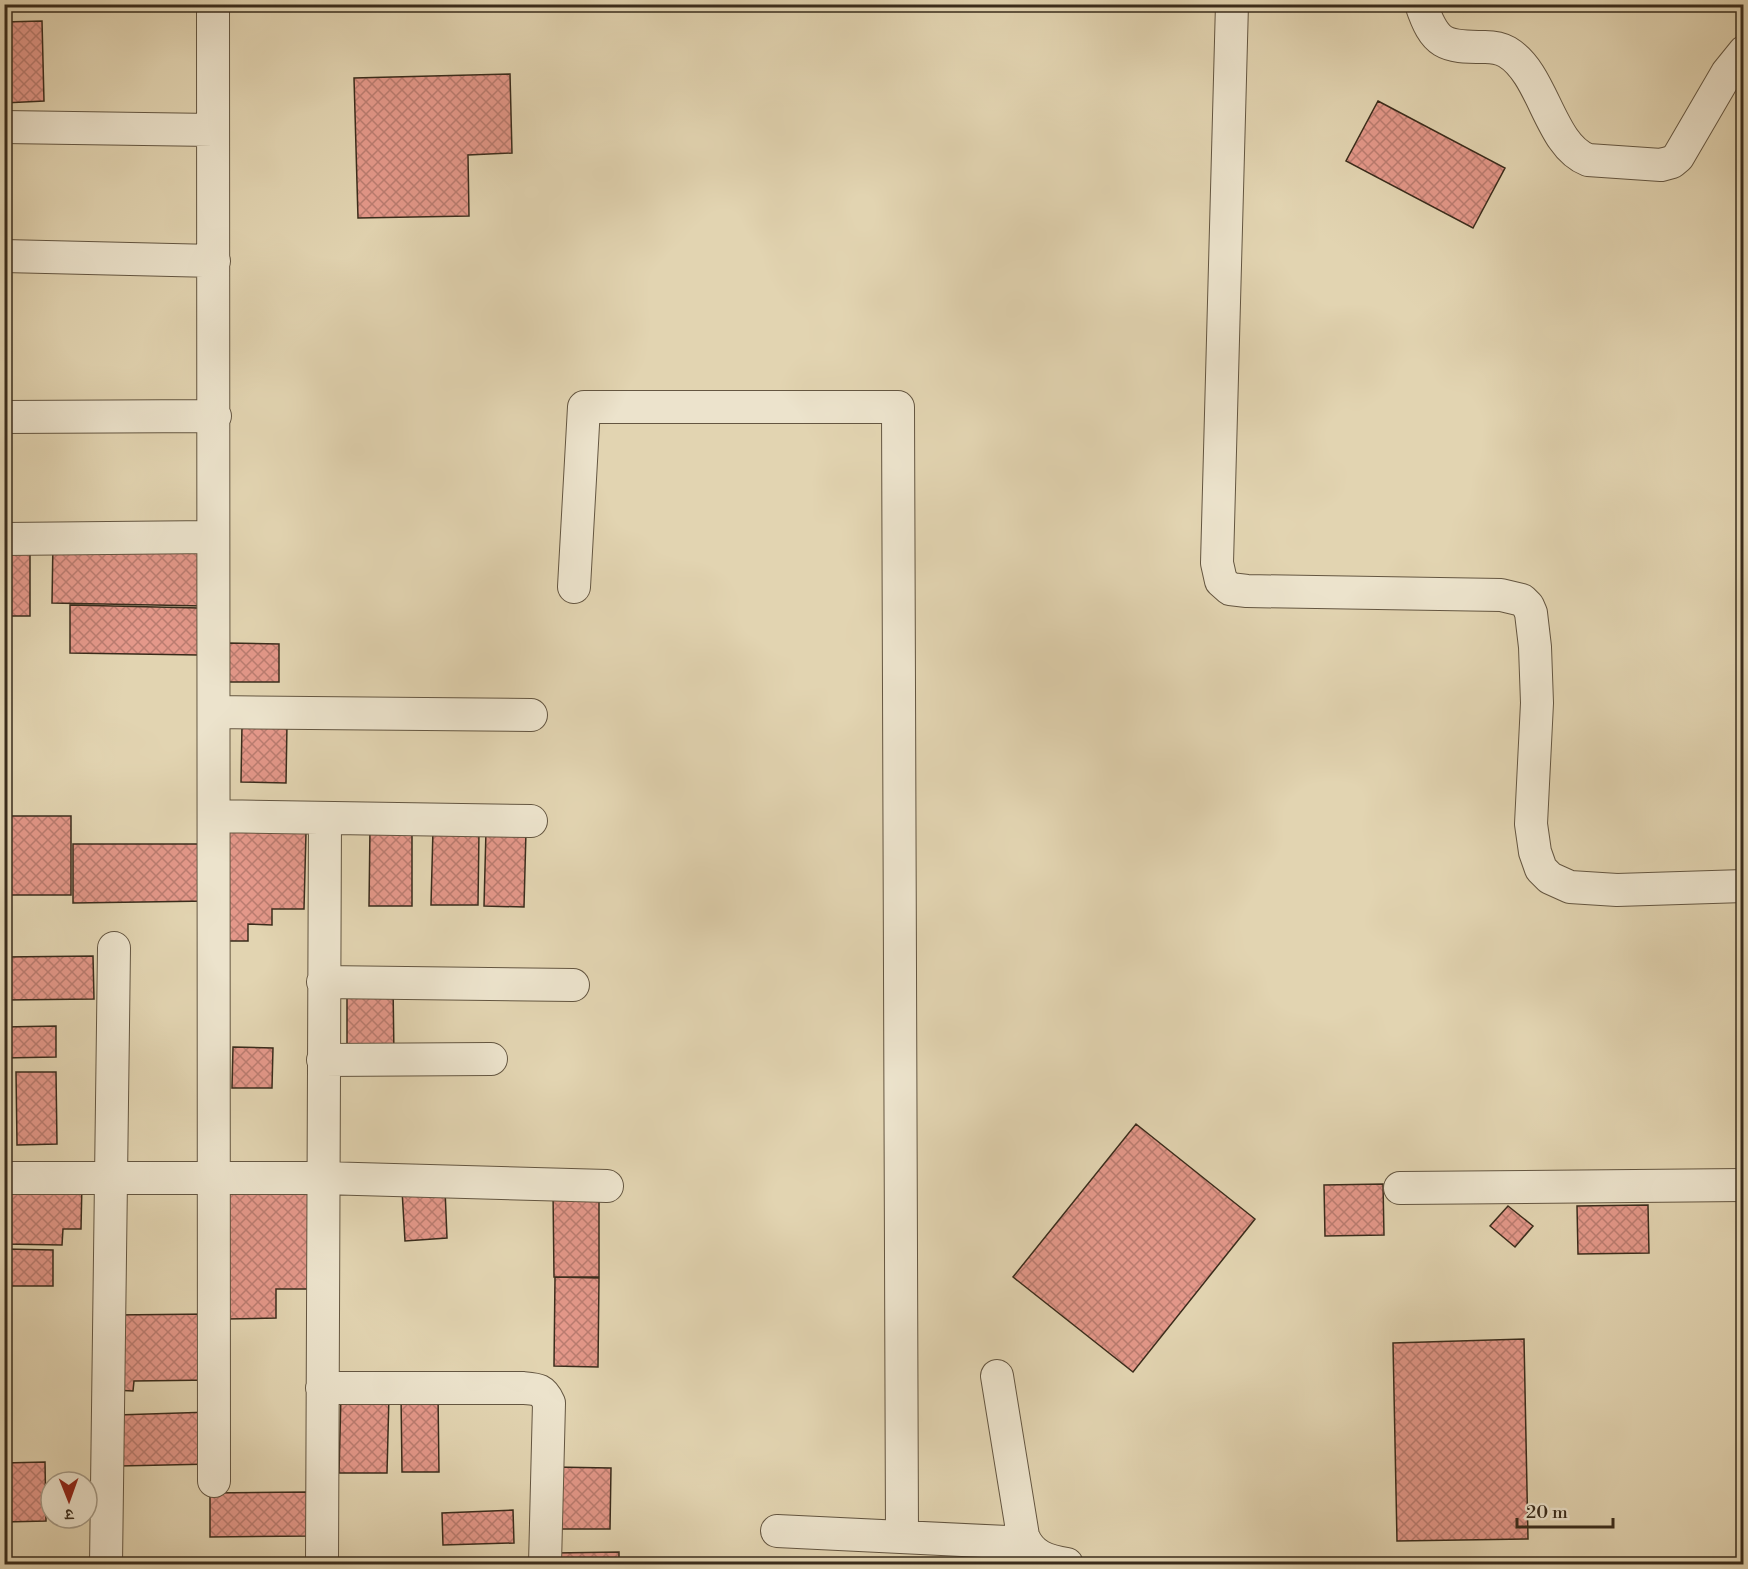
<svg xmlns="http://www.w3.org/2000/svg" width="1748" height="1569" viewBox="0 0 1748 1569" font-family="'Libre Bodoni','Noto Serif Devanagari',serif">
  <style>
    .building { fill: url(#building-cross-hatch); stroke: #3a2c1c; stroke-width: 1.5 }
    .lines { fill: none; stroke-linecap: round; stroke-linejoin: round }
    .minor-casing { stroke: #645641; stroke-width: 34 }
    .minor { stroke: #ece3cc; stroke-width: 32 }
  </style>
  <defs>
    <pattern id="building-cross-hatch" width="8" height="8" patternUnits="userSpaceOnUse" patternTransform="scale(1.5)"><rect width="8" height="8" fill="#e4988a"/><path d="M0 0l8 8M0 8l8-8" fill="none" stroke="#ba7c70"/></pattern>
  </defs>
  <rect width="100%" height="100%" fill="#e2d4b1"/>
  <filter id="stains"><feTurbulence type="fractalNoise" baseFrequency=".00333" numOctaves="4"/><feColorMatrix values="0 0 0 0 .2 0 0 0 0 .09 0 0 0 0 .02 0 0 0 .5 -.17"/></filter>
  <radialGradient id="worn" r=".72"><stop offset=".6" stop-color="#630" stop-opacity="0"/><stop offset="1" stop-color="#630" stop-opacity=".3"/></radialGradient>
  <path class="building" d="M 42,21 L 44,101 L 4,103 L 4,22 Z
    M 510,74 L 512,153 L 468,155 L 469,216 L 358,218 L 354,78 Z
    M 1378,101 L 1505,168 L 1473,228 L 1346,161 Z
    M 53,540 L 205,542 L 204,606 L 52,603 Z
    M 4,547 L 30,547 L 30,616 L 4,616 Z
    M 70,605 L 199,608 L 198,655 L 70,653 Z
    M 228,643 L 279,644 L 279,682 L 228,682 Z
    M 242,724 L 287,724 L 286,783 L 241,782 Z
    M 4,816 L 71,816 L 71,895 L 4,895 Z
    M 370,827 L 412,828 L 412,906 L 369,906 Z
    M 433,829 L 479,830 L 478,905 L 431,905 Z
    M 226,830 L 306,832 L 304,909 L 272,909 L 272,925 L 248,924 L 248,941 L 223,941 Z
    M 486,830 L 526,831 L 524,907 L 484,906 Z
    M 73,844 L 209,844 L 209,901 L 73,903 Z
    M 93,956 L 94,999 L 4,1000 L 4,957 Z
    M 347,985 L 393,985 L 394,1057 L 347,1057 Z
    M 56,1026 L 56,1057 L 4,1058 L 4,1027 Z
    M 233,1047 L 273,1048 L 272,1088 L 232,1088 Z
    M 16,1072 L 56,1072 L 57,1144 L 17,1145 Z
    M 10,1074 L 11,1147 L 4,1147 L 4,1075 Z
    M 1136,1124 L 1255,1219 L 1133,1372 L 1013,1277 Z
    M 4,1181 L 82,1182 L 81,1229 L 63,1229 L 62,1245 L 4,1244 Z
    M 226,1184 L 311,1184 L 311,1289 L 276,1289 L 276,1318 L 226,1319 Z
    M 1383,1184 L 1384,1235 L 1325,1236 L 1324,1185 Z
    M 445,1189 L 447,1238 L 405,1241 L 402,1190 Z
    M 553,1191 L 599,1191 L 599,1277 L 554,1277 Z
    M 1648,1205 L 1649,1253 L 1578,1254 L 1577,1206 Z
    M 1508,1206 L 1533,1226 L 1515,1247 L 1490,1226 Z
    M 4,1249 L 53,1250 L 53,1286 L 4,1286 Z
    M 555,1277 L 599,1278 L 598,1367 L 554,1366 Z
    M 211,1314 L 212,1380 L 134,1381 L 133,1391 L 114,1390 L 113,1315 Z
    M 1524,1339 L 1528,1539 L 1397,1541 L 1393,1343 Z
    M 341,1394 L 389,1395 L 387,1473 L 339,1473 Z
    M 438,1394 L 439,1472 L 402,1472 L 401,1395 Z
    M 211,1412 L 212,1464 L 119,1466 L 117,1415 Z
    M 45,1462 L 46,1521 L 4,1522 L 4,1463 Z
    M 553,1467 L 611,1468 L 610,1529 L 551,1529 Z
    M 308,1492 L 309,1536 L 210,1537 L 210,1493 Z
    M 513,1510 L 514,1543 L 443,1545 L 442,1513 Z
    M 619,1552 L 619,1564 L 554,1564 L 554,1553 Z"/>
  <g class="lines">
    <defs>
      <path id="minor" d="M 213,4 L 214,1481
        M 1232,4 L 1217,563 L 1221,581 L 1230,589 L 1247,591 L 1501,595 L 1522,600 L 1528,606 L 1531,613 L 1535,647 L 1537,703 L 1531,824 L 1535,852 L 1541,869 L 1550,878 L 1570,887 L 1617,890 L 1744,886
        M 1421,4 C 1435,45 1444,47 1485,47 C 1493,47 1500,48 1507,52 C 1544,74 1549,145 1588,160 L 1661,165 L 1672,162 L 1678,157 L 1727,73 L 1744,52
        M 4,127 L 213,130
        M 4,256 L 214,261
        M 4,417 L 215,416
        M 4,539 L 213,537
        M 574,587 L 584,407 L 898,407 L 902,1537
        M 214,712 L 531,715
        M 214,816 L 531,821
        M 323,982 L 573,985
        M 323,1060 L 491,1059
        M 4,1178 L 322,1178 L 607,1186
        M 1400,1188 L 1744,1185
        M 997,1376 L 1023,1536 C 1031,1556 1047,1561 1067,1564
        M 322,1388 L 523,1388 C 537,1389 543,1389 549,1403 L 545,1564
        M 777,1531 L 1026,1543
        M 106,1564 L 114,948
        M 322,1564 L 325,818"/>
    </defs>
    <use href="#minor" class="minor-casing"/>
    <use href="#minor" class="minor"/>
  </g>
  <rect width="1748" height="1569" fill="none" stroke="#e2d4b1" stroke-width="24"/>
  <rect x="6" y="6" width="1736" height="1557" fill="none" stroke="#3a2c1c" stroke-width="3"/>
  <rect x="12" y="12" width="1724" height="1545" fill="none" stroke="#3a2c1c" stroke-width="1.5"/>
  <g transform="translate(69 1500) rotate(179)"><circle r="28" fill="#ece3cc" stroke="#a59a86" stroke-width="1.5"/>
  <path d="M0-4.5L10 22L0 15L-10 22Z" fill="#8f2418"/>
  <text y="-9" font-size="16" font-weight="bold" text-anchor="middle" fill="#3a2c1c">उ</text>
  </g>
  <path d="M1517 1518v9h96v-9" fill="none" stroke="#3a2c1c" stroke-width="3"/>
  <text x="1526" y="1518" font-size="18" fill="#3a2c1c" stroke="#ece3cc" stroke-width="4.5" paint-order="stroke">20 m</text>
  <rect width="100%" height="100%" filter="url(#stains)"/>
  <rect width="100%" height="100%" fill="url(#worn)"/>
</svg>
